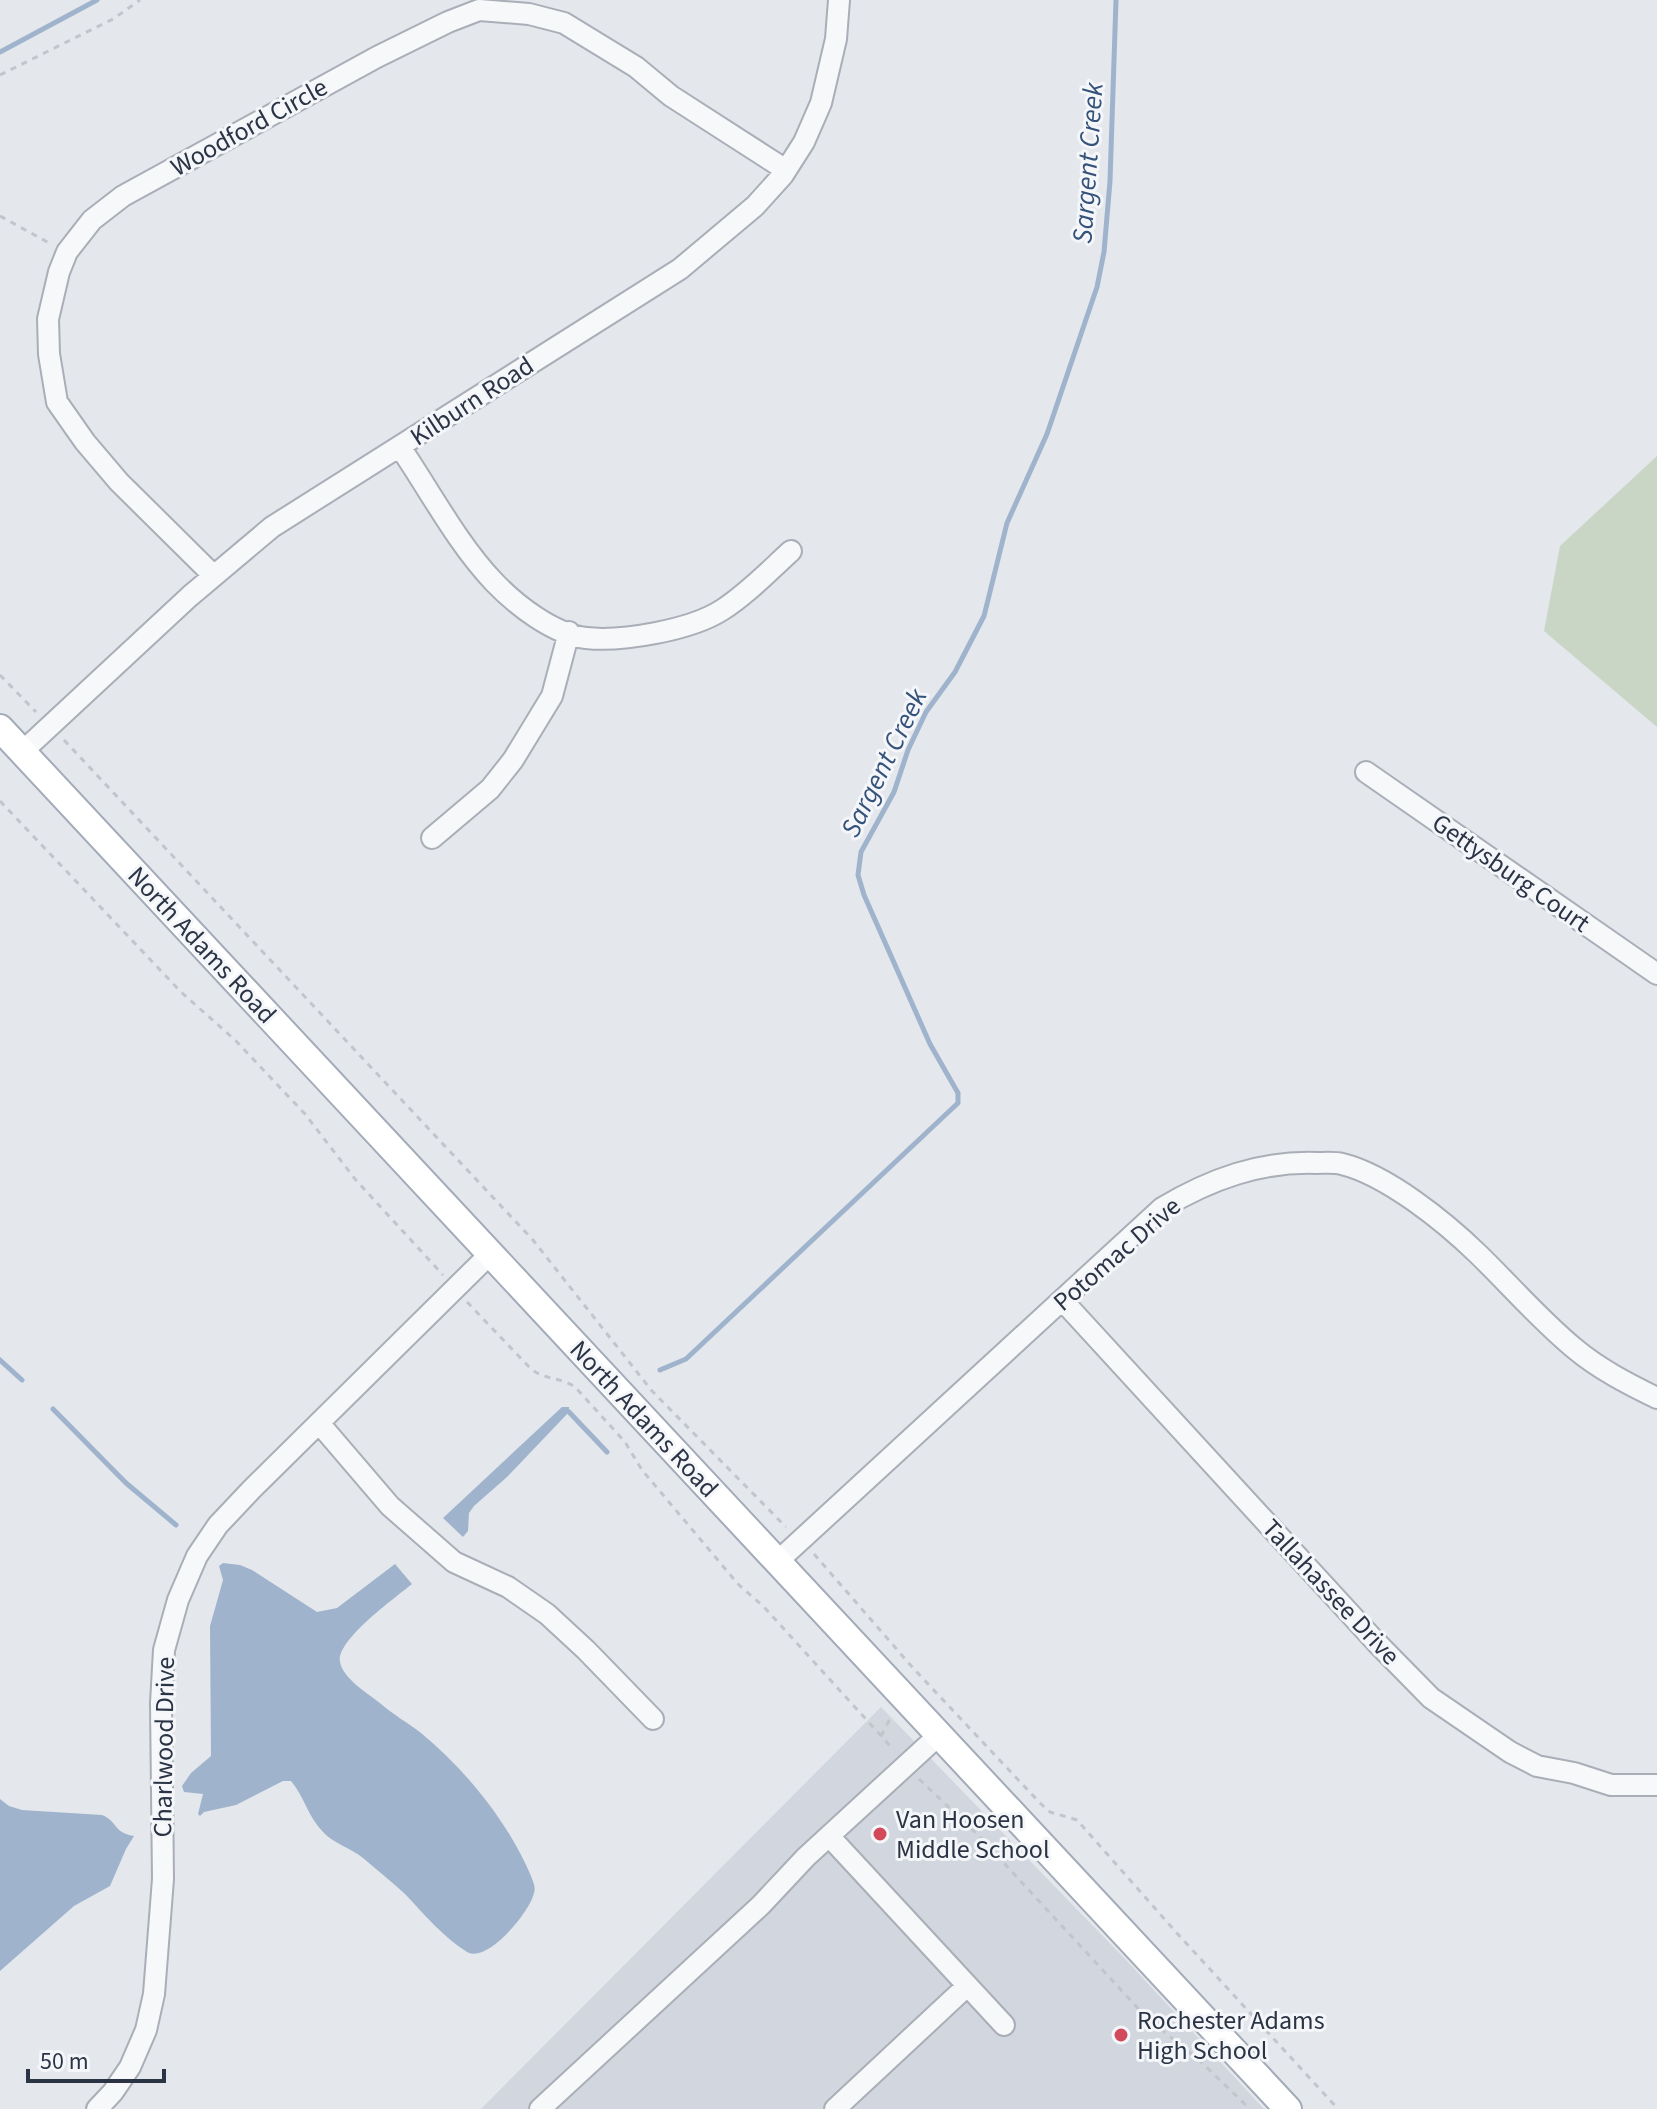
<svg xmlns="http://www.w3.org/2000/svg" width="1657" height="2109" viewBox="0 0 1657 2109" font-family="'Source Sans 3',sans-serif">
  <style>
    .built { fill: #d2d6de }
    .green { fill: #c9d6c5 }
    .water { fill: #9fb4cc }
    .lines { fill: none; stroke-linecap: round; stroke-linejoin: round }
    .stream { stroke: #9fb4cc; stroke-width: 5 }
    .minor-casing { stroke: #a9aeb7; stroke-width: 24 }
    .major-casing { stroke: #a3abb8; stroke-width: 30 }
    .path { stroke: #c2c5cb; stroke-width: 3; stroke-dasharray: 6 6; stroke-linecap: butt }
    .minor { stroke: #f7f8fa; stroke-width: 20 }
    .major { stroke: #fff; stroke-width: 26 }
    .poi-dot { fill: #d1495b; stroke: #f4f6f9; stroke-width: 3 }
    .labels { text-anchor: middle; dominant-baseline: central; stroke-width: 6; stroke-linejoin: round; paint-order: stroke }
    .street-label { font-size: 26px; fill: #2b3445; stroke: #f4f6f9 }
    .poi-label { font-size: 26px; fill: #2b3445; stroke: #f4f6f9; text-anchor: start }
    .water-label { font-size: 28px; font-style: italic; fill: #34527a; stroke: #f4f6f9 }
  </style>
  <rect width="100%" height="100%" fill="#e4e7ec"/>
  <path class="built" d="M 881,1707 L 1127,1961 L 1264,2109 L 481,2109 Z"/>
  <path class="green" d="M 1657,456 L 1657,727 L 1544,631 L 1560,546 Z"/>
  <path class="water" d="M 562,1407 L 569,1407 L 569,1412 L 507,1477 L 474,1506 L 469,1513 L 468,1531 L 463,1537 L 443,1518 Z
    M 223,1563 L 240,1565 L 252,1570 L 317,1612 L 337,1608 L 395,1564 L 412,1584 C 395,1598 336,1640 340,1662 C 343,1679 369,1694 381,1704 C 394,1715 408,1723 421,1733 C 466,1770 508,1822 531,1876 C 533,1882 536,1887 534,1893 C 530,1912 487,1964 467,1952 C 443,1937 424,1914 405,1894 C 392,1882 377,1870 363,1858 C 351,1848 334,1844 323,1832 C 308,1817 304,1796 291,1781 L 283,1781 L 236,1805 L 204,1812 L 200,1816 L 198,1814 L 203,1794 L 184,1792 L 182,1786 L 191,1773 L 211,1756 L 210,1626 L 223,1580 L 219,1566 Z
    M 0,1799 L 9,1806 L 22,1810 L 102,1815 C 119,1822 112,1832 134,1836 L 126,1849 L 110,1886 L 74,1906 L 0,1971 Z"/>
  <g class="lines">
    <path class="stream" d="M 0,52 L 97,0
      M 0,1360 L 22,1380
      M 660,1370 L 686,1359 L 958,1103 L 958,1093 L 930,1044 L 864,895 L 858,875 L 861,852 L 894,792 L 908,750 L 926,712 L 955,672 L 984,616 L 1007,523 L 1047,434 L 1097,287 L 1104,252 L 1110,181 L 1116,0
      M 53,1409 L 126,1483 L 176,1525
      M 569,1412 L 607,1452"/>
    <defs>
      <path id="minor" d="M 400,447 C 430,491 457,543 494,582 C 516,605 553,634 586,638 C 622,642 691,630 722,610 C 747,594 769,571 791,551
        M 214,576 L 119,482 L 85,442 L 57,402 L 49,354 L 48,319 L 59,272 L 67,252 L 92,220 L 123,196 L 377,57 L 448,22 L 479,10 L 529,14 L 564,23 L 636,67 L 671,96 L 786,170
        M 22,752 L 190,596 L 272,527 L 680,269 L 755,206 L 783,175 L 804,142 L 821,103 L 836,39 L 839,0
        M 1366,772 L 1657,974
        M 432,838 L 490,789 L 513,760 L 552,696 L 569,632
        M 1063,1301 L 1376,1642 L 1431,1698 L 1510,1752 L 1537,1766 L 1574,1773 L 1611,1785 L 1657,1785
        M 319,1423 L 390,1506 L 454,1562 L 508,1587 L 547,1614 L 586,1650 L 653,1719
        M 778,1561 L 1162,1208 C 1211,1179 1260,1161 1317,1163 C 1325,1163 1334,1162 1342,1164 C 1387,1175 1445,1222 1478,1254 C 1510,1285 1539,1319 1574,1348 C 1599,1369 1628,1384 1657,1398
        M 829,1836 L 1004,2025
        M 97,2109 L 113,2092 L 130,2067 L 146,2030 L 154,1994 L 163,1879 L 161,1703 L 164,1650 L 178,1600 L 197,1556 L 218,1525 L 251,1490 L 490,1254
        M 540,2109 L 761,1905 L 806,1857 L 939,1735
        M 835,2109 L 967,1986"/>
      <path id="major" d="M 0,728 L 1288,2109"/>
    </defs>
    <use href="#minor" class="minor-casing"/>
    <use href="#major" class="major-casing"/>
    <path class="path" d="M 0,75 L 113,19 L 140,0
      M 0,216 L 49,243
      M 0,675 L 36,712
      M 64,740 L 533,1240 L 652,1391 L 786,1527
      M 0,801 L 180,991 L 236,1041 L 305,1114 L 355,1179 L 443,1275
      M 467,1302 L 531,1369 C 544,1380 562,1377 576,1388 L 625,1442 L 642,1470 L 738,1584 L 764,1607 L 893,1749
      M 814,1554 L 913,1668 L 1040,1803 L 1050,1812 L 1077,1820 L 1175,1931 L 1338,2109
      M 881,1736 L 892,1715
      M 919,1779 L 978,1835 L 1146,2017 L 1200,2061 L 1250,2109"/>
    <use href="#minor" class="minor"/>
    <use href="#major" class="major"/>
  </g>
  <g class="poi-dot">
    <circle cx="880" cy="1834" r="8"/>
    <circle cx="1121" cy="2035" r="8"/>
  </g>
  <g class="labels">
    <g class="street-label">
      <text transform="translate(249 127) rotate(-29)">Woodford Circle</text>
      <text transform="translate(472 401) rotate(-33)">Kilburn Road</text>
      <text transform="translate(1511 873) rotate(35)">Gettysburg Court</text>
      <text transform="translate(202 945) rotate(47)">North Adams Road</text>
      <text transform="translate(1117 1254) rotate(-41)">Potomac Drive</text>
      <text transform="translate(644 1419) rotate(47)">North Adams Road</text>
      <text transform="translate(1331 1592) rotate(47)">Tallahassee Drive</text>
      <text transform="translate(164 1747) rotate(-89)">Charlwood Drive</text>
    </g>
    <g class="poi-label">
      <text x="896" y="1819">Van Hoosen<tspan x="896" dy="30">Middle School</tspan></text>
      <text x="1137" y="2020">Rochester Adams<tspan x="1137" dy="30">High School</tspan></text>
    </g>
    <g class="water-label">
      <text transform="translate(1088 163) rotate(-86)">Sargent Creek</text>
      <text transform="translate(884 763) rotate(-64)">Sargent Creek</text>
    </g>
  </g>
  <path d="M28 2069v12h136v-12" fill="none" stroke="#2b3445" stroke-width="4"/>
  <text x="40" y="2069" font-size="24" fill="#2b3445" stroke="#f4f6f9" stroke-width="6" paint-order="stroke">50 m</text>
</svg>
